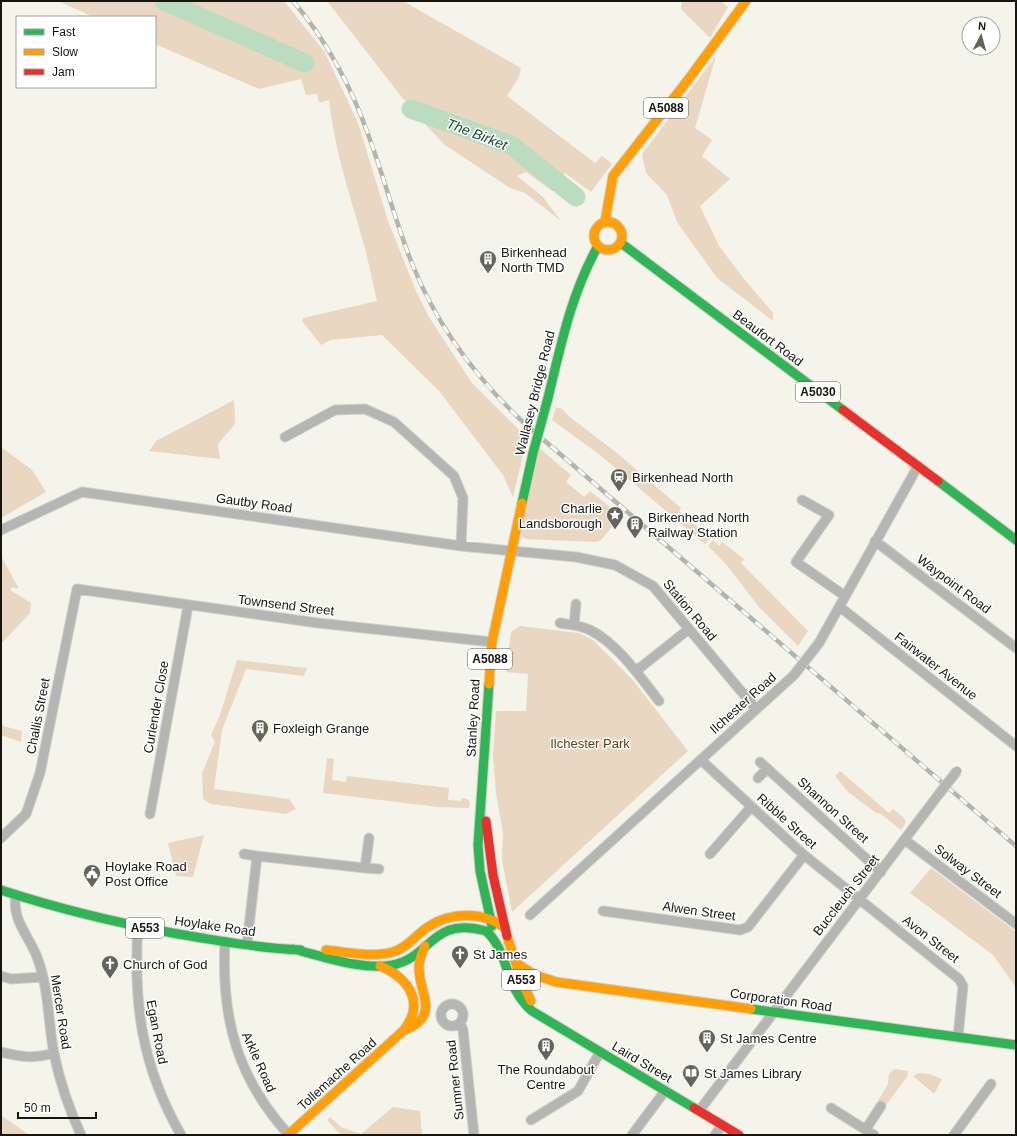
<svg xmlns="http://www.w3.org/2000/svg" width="1017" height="1136" viewBox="0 0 1017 1136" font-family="Arial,sans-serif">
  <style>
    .green { fill: #e9d7c2 }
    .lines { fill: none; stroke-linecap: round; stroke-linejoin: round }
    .river { stroke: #bbdcc1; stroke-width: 19 }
    .street-casing { stroke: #d0d0c8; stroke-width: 11 }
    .fast-casing { stroke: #d0d0c8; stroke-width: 11 }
    .slow-casing { stroke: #d0d0c8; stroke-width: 11 }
    .jam-casing { stroke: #d0d0c8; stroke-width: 11 }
    .street { stroke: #b5b6b3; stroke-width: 9 }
    .fast { stroke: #30b455; stroke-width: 9 }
    .slow { stroke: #ff9f0a; stroke-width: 9 }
    .jam { stroke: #e5322d; stroke-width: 9 }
    .rail-casing { stroke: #b4b4ae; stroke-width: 4.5 }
    .rail { stroke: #fff; stroke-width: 3; stroke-dasharray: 9; stroke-linecap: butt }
    .street-bridge-casing { stroke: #d0d0c8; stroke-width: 11; stroke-linecap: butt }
    .fast-bridge-casing { stroke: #d0d0c8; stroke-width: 11; stroke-linecap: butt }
    .street-bridge { stroke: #b5b6b3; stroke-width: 9 }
    .fast-bridge { stroke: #30b455; stroke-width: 9 }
    .labels { text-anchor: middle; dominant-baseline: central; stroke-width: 3; stroke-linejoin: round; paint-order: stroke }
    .shield { fill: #fff; stroke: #5c5c57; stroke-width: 1 }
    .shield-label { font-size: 12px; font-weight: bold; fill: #16160f }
    .poi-label { font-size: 13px; fill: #16160f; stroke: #fff; text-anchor: start }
    .street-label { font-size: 13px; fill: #16160f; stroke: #fff }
    .park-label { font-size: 13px; fill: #633d0e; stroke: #fff }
    .water-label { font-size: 14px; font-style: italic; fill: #154a29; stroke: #fff }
  </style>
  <rect width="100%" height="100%" fill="#f4f4ea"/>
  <path class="green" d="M 58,1 L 152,1 L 304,65 L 308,55 L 180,1 L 284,1 L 324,51 L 347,99 L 359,126 L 388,221 L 416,291 L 429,317 L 472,383 L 527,438 L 513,497 L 503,475 L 439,391 L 382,335 L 331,340 L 321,345 L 302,321 L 303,318 L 377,301 C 372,280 368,258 362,238 C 349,192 334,148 329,100 L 319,103 L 317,94 L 306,95 L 301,79 L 259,89 L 155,44 L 155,17 L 94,17 Z
    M 327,1 L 403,1 L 521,68 L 519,77 L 507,96 L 595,163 L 602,156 L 612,164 L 591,192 L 565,173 L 561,178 L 519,144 L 510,139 L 404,100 Z
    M 682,1 L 721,1 L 728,7 L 710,38 L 681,9 Z
    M 716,56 L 695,128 L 712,140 L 702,156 L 730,179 L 700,206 L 719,246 L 745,280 L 773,313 L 773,321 L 717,278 L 677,222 L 667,195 L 646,173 L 642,154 Z
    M 421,120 L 478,139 L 515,155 L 561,190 L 552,191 L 526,172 L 517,176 L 543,197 L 561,221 L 525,193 L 510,188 L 445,145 Z
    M 234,400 L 235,424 L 218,444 L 220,459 L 149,451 L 156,441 Z
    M 556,407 L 562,409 L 571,418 L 617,453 L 681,508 L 679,511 L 710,538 L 705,544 L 600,455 L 552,420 Z
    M 537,446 L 571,475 L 566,482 L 584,497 L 590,491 L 615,511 L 617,517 L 619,518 L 601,540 L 596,542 L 526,539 L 522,537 L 520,532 Z
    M 1,447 L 32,470 L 46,492 L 1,518 Z
    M 713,540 L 719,546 L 722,542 L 744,559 L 741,563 L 808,631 L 798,646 L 759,607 L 725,563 L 708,546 Z
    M 1,556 L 18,587 L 18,589 L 12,587 L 10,590 L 31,603 L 30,613 L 1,644 Z
    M 520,626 L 579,633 L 593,640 L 632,679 L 688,751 L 512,912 L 502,860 L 503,833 L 496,793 L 493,757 L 496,711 L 526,711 L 528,674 L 506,672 L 511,632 Z
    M 237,660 L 307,668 L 304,676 L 246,669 L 222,730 L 214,789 L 289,799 L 296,809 L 286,814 L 211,804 L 203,799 L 202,773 L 215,742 L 211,735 L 220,715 Z
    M 1,720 L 3,726 L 22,731 L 21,742 L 1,735 Z
    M 327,758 L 334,759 L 332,780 L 346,782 L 347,776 L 449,788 L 448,800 L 461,801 L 462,798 L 467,799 L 470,802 L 469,808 L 438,807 L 323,793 Z
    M 840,771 L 889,813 L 893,809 L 903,817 L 906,822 L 901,830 L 881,814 L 876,813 L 848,792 L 835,776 Z
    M 204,835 L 193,877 L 176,876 L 168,843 Z
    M 931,868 L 1016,932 L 1015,986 L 993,955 L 910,893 Z
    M 894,1069 L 908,1071 L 907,1077 L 886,1105 L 878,1101 L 888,1084 L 889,1074 Z
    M 919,1073 L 929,1074 L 942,1079 L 934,1094 L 913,1076 Z
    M 393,1107 L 420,1111 L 422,1135 L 345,1135 L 339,1133 L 327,1120 L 330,1117 L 341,1127 L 361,1134 Z
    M 1,1115 L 29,1135 L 1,1135 Z"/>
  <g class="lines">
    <path class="river" d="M 164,1 L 305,63
      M 411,109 L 511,145 L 576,197"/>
    <defs>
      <path id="street" d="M 285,437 L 335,410 L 365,409 L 394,422 L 454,476 L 463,498 L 461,546
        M 802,500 L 829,515 L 796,562 L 845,596
        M 1,530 L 82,492 L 461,546 L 576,557 L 615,565 L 653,586 L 756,709
        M 875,541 L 1016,648
        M 840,607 L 1016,746
        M 560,623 C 570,625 580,625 590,630 C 617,643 641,678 659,701
        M 574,625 L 576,604
        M 819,643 L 918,466
        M 636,671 L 689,629
        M 701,760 L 804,855 L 959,979 L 963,986 L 958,1037
        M 760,762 L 881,872
        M 758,778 L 767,769
        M 150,814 L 188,606
        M 1,838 L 26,814 L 40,773 L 77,589 L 318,623 L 492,642
        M 905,840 L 1016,924
        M 244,854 L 257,856
        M 710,854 L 751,807
        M 365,868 L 379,869
        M 16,895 C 11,919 29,936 37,957 C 49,988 48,1022 54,1054 C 60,1082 69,1109 81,1135
        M 603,911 L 740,930 L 748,927 L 804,855
        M 530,915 L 794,675
        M 138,927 C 133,1004 142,1067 181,1135
        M 225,942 C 221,1018 237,1078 289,1135
        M 247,944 L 257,856 L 365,868 L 369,838
        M 1,976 L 11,979 L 43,977
        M441 1015a11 11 0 1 1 22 0a11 11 0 1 1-22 0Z
        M 460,1023 L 463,1030 L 474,1135
        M 1,1052 C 22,1057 33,1059 54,1053
        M 831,1108 L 874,1135
        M 699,1111 L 939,794
        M 531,1120 L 578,1091 L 600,1052
        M 866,1129 L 881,1106
        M 632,1135 L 665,1091
        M 715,1135 L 722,1125
        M 954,1135 L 991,1084"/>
      <path id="fast" d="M 621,243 L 843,410
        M 548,398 C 561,345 571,294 598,246
        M 938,481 L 1016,540
        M 522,503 L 533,453
        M 489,684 L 478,845 L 480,871 L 492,926
        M 1,890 C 59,909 118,923 178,934 C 219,941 259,948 301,950
        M 293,949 C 322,956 363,971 393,965 C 433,956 431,916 486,931 C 509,951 504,987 532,1011 L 694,1108
        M 751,1009 L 1016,1045"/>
      <path id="slow" d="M594 236a14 14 0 1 1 28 0a14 14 0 1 1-28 0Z
        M 605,222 L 613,176 L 688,80 L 746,1
        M 489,684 L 492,642 L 522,503
        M 507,936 L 522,982 L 531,1001
        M 326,950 C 347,952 372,958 393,952 C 407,948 416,935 428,927 C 450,912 484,911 505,928
        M 516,963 L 535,975 L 556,982 L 751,1009
        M 380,966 C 400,974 420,992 412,1016 C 410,1021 407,1026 404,1030
        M 288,1135 L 403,1031 C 442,1015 419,996 419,967 C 419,959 422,953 425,946"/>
      <path id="jam" d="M 843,410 L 938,481
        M 486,821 L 493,875 L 507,936
        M 694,1108 L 739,1135"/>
    </defs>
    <use href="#street" class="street-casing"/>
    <use href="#fast" class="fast-casing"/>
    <use href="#slow" class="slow-casing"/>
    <use href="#jam" class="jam-casing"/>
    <use href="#street" class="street"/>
    <use href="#fast" class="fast"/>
    <use href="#slow" class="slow"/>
    <use href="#jam" class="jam"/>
    <defs>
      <path id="rail" d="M 293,1 C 327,41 352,88 369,137 C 385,180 396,224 413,266 C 438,327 476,378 524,423 L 1016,846"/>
    </defs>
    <use href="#rail" class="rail-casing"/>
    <use href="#rail" class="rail"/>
    <defs>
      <path id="street-bridge" d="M 794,675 L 819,643
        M 939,794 L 957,771"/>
      <path id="fast-bridge" d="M 533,453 L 548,398"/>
    </defs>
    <use href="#street-bridge" class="street-bridge-casing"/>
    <use href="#fast-bridge" class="fast-bridge-casing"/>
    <use href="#street-bridge" class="street-bridge"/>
    <use href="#fast-bridge" class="fast-bridge"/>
  </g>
  <defs>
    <symbol id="building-pin" viewBox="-11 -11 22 30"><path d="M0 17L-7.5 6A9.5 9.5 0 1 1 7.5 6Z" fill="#64645c" stroke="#fff"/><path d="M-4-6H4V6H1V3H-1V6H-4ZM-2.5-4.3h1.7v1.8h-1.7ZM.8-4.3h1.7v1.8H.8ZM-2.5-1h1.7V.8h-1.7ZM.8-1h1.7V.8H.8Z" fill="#fff"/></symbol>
    <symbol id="station-pin" viewBox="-11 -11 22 30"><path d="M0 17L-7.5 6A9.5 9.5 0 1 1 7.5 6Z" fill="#64645c" stroke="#fff"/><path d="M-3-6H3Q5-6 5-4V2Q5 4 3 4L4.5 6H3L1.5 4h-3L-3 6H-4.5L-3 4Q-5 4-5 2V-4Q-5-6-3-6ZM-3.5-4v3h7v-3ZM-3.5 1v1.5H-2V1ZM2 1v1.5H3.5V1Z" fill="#fff"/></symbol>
    <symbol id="sight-pin" viewBox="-11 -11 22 30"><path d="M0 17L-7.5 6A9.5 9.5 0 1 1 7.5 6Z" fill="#64645c" stroke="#fff"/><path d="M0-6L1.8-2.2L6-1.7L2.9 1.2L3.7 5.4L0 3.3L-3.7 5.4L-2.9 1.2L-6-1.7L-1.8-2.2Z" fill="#fff"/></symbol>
    <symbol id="civic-pin" viewBox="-11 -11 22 30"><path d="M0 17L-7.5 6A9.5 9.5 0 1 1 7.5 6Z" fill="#64645c" stroke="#fff"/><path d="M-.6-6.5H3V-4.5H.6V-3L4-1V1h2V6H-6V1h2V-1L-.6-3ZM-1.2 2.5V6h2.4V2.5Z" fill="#fff"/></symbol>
    <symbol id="church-pin" viewBox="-11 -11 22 30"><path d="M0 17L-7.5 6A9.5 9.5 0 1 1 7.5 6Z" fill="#64645c" stroke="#fff"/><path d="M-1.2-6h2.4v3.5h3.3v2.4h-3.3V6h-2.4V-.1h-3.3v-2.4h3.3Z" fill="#fff"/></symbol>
    <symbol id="library-pin" viewBox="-11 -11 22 30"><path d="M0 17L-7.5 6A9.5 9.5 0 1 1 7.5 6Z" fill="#64645c" stroke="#fff"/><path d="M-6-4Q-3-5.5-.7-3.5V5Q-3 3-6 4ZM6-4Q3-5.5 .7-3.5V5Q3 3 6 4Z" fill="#fff"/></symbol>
  </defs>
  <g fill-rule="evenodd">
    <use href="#building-pin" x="478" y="249" width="20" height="27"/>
    <use href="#station-pin" x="609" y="467" width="20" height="27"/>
    <use href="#sight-pin" x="605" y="505" width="20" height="27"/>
    <use href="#building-pin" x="625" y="514" width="20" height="27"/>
    <use href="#building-pin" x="250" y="718" width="20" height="27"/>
    <use href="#civic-pin" x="82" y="863" width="20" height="27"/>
    <use href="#church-pin" x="450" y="944" width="20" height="27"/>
    <use href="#church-pin" x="100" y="954" width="20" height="27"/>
    <use href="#building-pin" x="697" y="1028" width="20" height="27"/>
    <use href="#building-pin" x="536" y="1036" width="20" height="27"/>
    <use href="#library-pin" x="681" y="1063" width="20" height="27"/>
  </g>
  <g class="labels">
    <g class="shield">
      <rect x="644" y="98" width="44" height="20" rx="3"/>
      <rect x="796" y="382" width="44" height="20" rx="3"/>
      <rect x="468" y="649" width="44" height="20" rx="3"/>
      <rect x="126" y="918" width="38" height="20" rx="3"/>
      <rect x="502" y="970" width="38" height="20" rx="3"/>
    </g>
    <g class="shield-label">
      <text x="666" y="108">A5088</text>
      <text x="818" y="392">A5030</text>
      <text x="490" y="659">A5088</text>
      <text x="145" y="928">A553</text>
      <text x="521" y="980">A553</text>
    </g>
    <g class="poi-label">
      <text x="501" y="252">Birkenhead<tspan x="501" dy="15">North TMD</tspan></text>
      <text x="632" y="477">Birkenhead North</text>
      <text x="602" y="508" text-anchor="end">Charlie<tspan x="602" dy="15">Landsborough</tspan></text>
      <text x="648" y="517">Birkenhead North<tspan x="648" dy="15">Railway Station</tspan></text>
      <text x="273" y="728">Foxleigh Grange</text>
      <text x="105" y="866">Hoylake Road<tspan x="105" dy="15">Post Office</tspan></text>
      <text x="473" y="954">St James</text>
      <text x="123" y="964">Church of God</text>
      <text x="720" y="1038">St James Centre</text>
      <text x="546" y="1069" text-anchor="middle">The Roundabout<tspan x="546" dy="15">Centre</tspan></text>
      <text x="704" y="1073">St James Library</text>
    </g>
    <g class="street-label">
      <text transform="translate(768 338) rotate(37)">Beaufort Road</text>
      <text transform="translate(535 393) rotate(-76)">Wallasey Bridge Road</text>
      <text transform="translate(254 503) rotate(8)">Gautby Road</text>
      <text transform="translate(954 584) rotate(37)">Waypoint Road</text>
      <text transform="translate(286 605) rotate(7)">Townsend Street</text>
      <text transform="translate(690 610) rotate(50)">Station Road</text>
      <text transform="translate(936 666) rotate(38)">Fairwater Avenue</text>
      <text transform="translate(743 703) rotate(-42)">Ilchester Road</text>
      <text transform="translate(156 707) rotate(-80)">Curlender Close</text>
      <text transform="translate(38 716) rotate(-79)">Challis Street</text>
      <text transform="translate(473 718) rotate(-87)">Stanley Road</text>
      <text transform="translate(833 810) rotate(42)">Shannon Street</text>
      <text transform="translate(787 821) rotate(42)">Ribble Street</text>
      <text transform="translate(968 871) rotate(37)">Solway Street</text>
      <text transform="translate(846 895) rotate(-52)">Buccleuch Street</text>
      <text transform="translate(699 911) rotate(8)">Alwen Street</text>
      <text transform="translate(215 926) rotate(8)">Hoylake Road</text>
      <text transform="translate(931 939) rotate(38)">Avon Street</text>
      <text transform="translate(781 1000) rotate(8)">Corporation Road</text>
      <text transform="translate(61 1012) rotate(81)">Mercer Road</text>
      <text transform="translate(157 1032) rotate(79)">Egan Road</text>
      <text transform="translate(259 1062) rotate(66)">Arkle Road</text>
      <text transform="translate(642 1062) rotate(31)">Laird Street</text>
      <text transform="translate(337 1074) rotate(-42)">Tollemache Road</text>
      <text transform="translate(455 1080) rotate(-96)">Sumner Road</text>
    </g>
    <g class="park-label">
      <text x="590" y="743">Ilchester Park</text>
    </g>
    <g class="water-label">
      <text transform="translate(477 134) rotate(21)">The Birket</text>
    </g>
  </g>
  <rect width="1017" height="1136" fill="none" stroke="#16160f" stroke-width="4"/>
  <rect x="16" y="16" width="140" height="72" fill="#ffffff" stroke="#a2a29f"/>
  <rect x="24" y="29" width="20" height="6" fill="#30b455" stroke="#a2a29f"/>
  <text x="52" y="36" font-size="12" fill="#16160f">Fast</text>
  <rect x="24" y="49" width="20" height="6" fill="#ff9f0a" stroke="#a2a29f"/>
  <text x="52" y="56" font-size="12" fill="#16160f">Slow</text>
  <rect x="24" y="69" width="20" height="6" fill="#e5322d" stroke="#a2a29f"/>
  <text x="52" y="76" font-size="12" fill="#16160f">Jam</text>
  <g transform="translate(981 36) rotate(6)"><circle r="19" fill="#ffffff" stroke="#a2a29f"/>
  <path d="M0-3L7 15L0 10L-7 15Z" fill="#64645c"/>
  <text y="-6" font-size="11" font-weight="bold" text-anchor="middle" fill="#16160f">N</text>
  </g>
  <path d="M18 1112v6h78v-6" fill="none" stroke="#16160f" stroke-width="2"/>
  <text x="24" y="1112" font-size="12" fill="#16160f" stroke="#ffffff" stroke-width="3" paint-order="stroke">50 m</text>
</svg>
